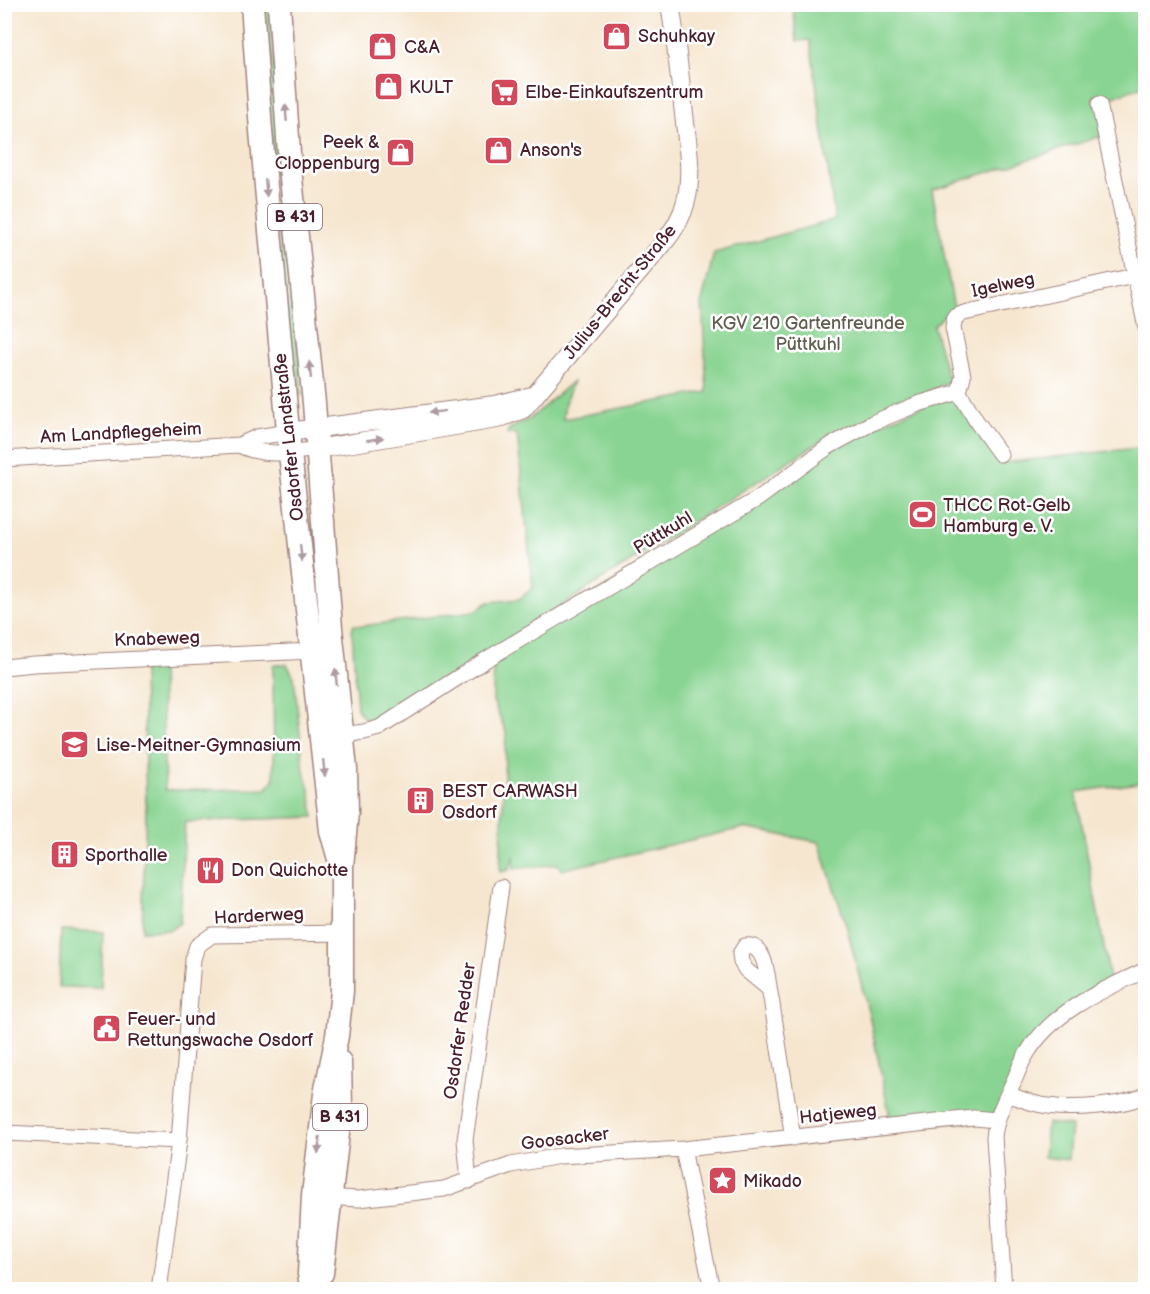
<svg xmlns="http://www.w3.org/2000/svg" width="1150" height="1294" viewBox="0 0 1150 1294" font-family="'Balsamiq Sans',sans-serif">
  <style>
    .green { fill: #89d492; stroke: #6a7a5e; stroke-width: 1.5 }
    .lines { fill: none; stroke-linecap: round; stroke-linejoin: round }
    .minor-casing { stroke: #a0827d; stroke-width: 17 }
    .tertiary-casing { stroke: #a0827d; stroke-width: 20 }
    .primary-casing { stroke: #a0827d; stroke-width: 25 }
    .minor { stroke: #fff; stroke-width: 15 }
    .tertiary { stroke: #fff; stroke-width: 18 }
    .primary { stroke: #fff; stroke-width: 22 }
    .oneway { fill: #ae9aa0 }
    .labels { text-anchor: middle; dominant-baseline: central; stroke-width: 5; stroke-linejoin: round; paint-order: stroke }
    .shield { fill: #fff; stroke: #80626b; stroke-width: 1.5 }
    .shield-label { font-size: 16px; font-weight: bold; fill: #4a1f2b }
    .poi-label { font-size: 18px; fill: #4a1f2b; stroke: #fff; text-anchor: start }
    .street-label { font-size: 18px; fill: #4a1f2b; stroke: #fff }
    .park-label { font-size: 18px; fill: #605e4f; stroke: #fff }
  </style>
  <rect width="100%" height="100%" fill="#fff"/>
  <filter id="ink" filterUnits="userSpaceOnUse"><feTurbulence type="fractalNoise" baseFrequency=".0167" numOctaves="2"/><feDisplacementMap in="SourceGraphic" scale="12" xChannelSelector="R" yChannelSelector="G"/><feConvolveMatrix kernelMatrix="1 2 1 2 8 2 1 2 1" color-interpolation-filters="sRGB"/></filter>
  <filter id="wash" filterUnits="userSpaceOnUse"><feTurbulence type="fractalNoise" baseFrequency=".008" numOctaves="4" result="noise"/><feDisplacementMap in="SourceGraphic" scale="24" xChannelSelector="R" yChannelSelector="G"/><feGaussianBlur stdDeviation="1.35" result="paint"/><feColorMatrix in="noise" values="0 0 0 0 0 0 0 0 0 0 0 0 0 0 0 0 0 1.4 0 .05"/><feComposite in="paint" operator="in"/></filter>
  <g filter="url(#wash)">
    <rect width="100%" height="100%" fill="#f6e6cf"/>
    <path class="green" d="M 259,5 L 269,5 L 302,395 L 293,396 Z
      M 793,5 L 1145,5 L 1145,85 L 1103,101 L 1105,135 L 932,190 L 954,308 L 933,325 L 949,382 L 821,441 L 527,627 L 526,636 L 846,437 L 959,392 L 1000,454 L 1002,463 L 1145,447 L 1145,782 L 1076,792 L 1111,986 L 1035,1043 L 996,1120 L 892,1127 L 870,1019 L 847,928 L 819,842 L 743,828 L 561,870 L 558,864 L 514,869 L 514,856 L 509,870 L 500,872 L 506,732 L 493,701 L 494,650 L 372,723 L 365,720 L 357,709 L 352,630 L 354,625 L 362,626 L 475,611 L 489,602 L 519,599 L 533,588 L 517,434 L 507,434 L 509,429 L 531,418 L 573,381 L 565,403 L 563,419 L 707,392 L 702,301 L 714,253 L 835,220 L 810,40 L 797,41 Z
      M 287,664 L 294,677 L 304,772 L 310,791 L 314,817 L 185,822 L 180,923 L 170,930 L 142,931 L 146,809 L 143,668 L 161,668 L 165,790 L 266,789 L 274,780 L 273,665 Z
      M 61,930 L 103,932 L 101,988 L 59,987 Z
      M 1047,1123 L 1071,1126 L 1068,1160 L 1044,1157 Z"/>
  </g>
  <g filter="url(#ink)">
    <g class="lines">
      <defs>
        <path id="minor" d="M 1099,104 L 1146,328
          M 959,392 L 963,376 L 953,328 L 955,317 L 964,313 L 1134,276
          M 959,392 L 977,422 L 1000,454
          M 239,445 C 264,457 290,453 317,449
          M 4,459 L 239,445 L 257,437 L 288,432
          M 4,667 L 34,664 L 312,651
          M 335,736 L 364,732 L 379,728 L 487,659 L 759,498 L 828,447 L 872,423 L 918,404 L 959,392
          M 769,989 L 746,970 L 741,962 L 740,954 L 745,946 C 768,943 767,982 771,998 L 793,1138
          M 1008,1094 C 1021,1099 1034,1105 1048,1106 C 1073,1110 1123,1106 1146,1095
          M 4,1133 L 179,1141
          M 683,1149 L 712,1290
          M 469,1181 L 465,1140 L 501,887
          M 323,1197 L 359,1199 L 444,1189 L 511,1165 L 560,1156 L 683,1149 L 974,1118 L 996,1120
          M 159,1290 L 179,1141 L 193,959 L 197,946 L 212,935 L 343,933
          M 1004,1290 L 994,1137 C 996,1118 1004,1102 1012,1085 C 1017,1075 1020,1064 1026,1055 C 1051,1012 1102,990 1146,970"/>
        <path id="tertiary" d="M 288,432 L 495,405 L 532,396
          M 317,449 L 497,419 L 523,409 L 662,245 C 673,232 682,218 686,201 C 693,173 687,142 684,114 C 680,78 676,41 670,4"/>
        <path id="primary" d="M 252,4 L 261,131 L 290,453 L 331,831 L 339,859
          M 279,4 L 290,168 L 314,403 L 331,628 L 346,769 L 347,812 L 342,867 L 342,991 L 337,1036 L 325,1094 L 313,1195 L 309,1274 L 312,1290
          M 322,1273 L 341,1107 L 340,1062"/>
      </defs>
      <use href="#minor" class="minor-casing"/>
      <use href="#tertiary" class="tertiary-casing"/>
      <use href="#primary" class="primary-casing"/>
      <use href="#minor" class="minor"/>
      <use href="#tertiary" class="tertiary"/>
      <use href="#primary" class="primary"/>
    </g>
    <defs><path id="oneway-solid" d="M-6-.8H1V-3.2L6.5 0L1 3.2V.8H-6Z" transform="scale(1.5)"/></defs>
    <g class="oneway">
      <use href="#oneway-solid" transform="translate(286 113) rotate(-95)"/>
      <use href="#oneway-solid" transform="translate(266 188) rotate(85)"/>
      <use href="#oneway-solid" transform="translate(310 370) rotate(-96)"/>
      <use href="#oneway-solid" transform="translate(437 412) rotate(173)"/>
      <use href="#oneway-solid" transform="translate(375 439) rotate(-9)"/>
      <use href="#oneway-solid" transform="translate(301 553) rotate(84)"/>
      <use href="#oneway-solid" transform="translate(336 677) rotate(-95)"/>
      <use href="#oneway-solid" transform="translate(324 768) rotate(84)"/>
      <use href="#oneway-solid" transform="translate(319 1145) rotate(96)"/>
    </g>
  </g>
  <defs>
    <symbol id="shop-square" viewBox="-11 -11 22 22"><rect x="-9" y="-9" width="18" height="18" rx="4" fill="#d1495b" stroke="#fff"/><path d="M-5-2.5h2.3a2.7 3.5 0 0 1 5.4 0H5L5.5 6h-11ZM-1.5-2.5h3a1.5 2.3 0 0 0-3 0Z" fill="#fff"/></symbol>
    <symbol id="supermarket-square" viewBox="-11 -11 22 22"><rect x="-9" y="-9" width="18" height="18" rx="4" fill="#d1495b" stroke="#fff"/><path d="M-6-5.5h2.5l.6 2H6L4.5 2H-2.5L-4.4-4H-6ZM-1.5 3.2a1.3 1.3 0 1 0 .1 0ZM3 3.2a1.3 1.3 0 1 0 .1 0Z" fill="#fff"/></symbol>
    <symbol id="stadium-square" viewBox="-11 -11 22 22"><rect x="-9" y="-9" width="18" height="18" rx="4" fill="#d1495b" stroke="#fff"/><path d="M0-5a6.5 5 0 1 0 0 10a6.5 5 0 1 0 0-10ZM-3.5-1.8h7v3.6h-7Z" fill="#fff"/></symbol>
    <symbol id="school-square" viewBox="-11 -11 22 22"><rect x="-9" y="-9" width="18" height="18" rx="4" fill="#d1495b" stroke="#fff"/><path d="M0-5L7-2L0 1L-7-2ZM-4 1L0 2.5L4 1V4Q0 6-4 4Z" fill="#fff"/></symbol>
    <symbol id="building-square" viewBox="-11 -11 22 22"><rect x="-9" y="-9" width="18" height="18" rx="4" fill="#d1495b" stroke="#fff"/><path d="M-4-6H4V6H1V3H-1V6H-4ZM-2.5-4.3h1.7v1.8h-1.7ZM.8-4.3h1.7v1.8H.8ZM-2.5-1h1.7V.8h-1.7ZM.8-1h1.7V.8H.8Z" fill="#fff"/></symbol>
    <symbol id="restaurant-square" viewBox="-11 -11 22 22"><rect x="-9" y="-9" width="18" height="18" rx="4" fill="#d1495b" stroke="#fff"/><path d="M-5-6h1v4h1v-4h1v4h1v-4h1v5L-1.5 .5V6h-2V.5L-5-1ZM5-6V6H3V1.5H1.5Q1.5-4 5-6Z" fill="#fff"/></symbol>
    <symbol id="civic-square" viewBox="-11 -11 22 22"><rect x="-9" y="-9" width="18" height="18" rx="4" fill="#d1495b" stroke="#fff"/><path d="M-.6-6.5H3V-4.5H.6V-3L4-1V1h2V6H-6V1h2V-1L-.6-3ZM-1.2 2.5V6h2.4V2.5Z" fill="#fff"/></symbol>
    <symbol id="sight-square" viewBox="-11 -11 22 22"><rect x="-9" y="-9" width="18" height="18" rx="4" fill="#d1495b" stroke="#fff"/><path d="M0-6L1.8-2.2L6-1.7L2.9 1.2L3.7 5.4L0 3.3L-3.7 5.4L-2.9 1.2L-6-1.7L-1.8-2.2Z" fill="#fff"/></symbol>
  </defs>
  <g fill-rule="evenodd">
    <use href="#shop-square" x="600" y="20" width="33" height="33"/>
    <use href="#shop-square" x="366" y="30" width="33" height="33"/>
    <use href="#shop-square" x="372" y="70" width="33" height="33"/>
    <use href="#supermarket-square" x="488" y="76" width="33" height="33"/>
    <use href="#shop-square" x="482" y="134" width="33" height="33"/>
    <use href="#shop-square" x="384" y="136" width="33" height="33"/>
    <use href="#stadium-square" x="906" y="498" width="33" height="33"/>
    <use href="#school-square" x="58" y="728" width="33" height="33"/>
    <use href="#building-square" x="404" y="784" width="33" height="33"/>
    <use href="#building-square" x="48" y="838" width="33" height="33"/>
    <use href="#restaurant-square" x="194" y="854" width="33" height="33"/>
    <use href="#civic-square" x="90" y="1012" width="33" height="33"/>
    <use href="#sight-square" x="706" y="1164" width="33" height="33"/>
  </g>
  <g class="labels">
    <g class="shield">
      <rect x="268" y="204" width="54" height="26" rx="4.5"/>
      <rect x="313" y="1104" width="54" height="26" rx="4.5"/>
    </g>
    <g class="shield-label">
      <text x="295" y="217">B 431</text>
      <text x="340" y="1117">B 431</text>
    </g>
    <g class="poi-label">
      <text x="638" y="36">Schuhkay</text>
      <text x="404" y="47">C&amp;A</text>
      <text x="409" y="87">KULT</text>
      <text x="525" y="92">Elbe-Einkaufszentrum</text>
      <text x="380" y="142" text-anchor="end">Peek &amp;<tspan x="380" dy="21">Cloppenburg</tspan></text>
      <text x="520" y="150">Anson's</text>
      <text x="943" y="505">THCC Rot-Gelb<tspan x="943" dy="21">Hamburg e. V.</tspan></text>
      <text x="96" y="745">Lise-Meitner-Gymnasium</text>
      <text x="442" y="791">BEST CARWASH<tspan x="442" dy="21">Osdorf</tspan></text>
      <text x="85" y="855">Sporthalle</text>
      <text x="231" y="870">Don Quichotte</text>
      <text x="127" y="1019">Feuer- und<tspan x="127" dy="21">Rettungswache Osdorf</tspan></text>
      <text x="743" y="1181">Mikado</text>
    </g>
    <g class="street-label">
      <text transform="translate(1003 285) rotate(-12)">Igelweg</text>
      <text transform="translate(620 292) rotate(-51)">Julius-Brecht-Straße</text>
      <text transform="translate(121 433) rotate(-3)">Am Landpflegeheim</text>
      <text transform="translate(289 437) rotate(-96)">Osdorfer Landstraße</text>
      <text transform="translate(663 533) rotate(-31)">Püttkuhl</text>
      <text transform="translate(157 639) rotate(-2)">Knabeweg</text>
      <text transform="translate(259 916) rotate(-3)">Harderweg</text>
      <text transform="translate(460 1031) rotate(-82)">Osdorfer Redder</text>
      <text transform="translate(838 1114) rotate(-6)">Hatjeweg</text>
      <text transform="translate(565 1139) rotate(-7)">Goosacker</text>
    </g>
    <g class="park-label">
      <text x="808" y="323">KGV 210 Gartenfreunde<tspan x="808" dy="21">Püttkuhl</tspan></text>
    </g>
  </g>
  <rect width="1150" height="1294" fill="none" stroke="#fff" stroke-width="24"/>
</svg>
